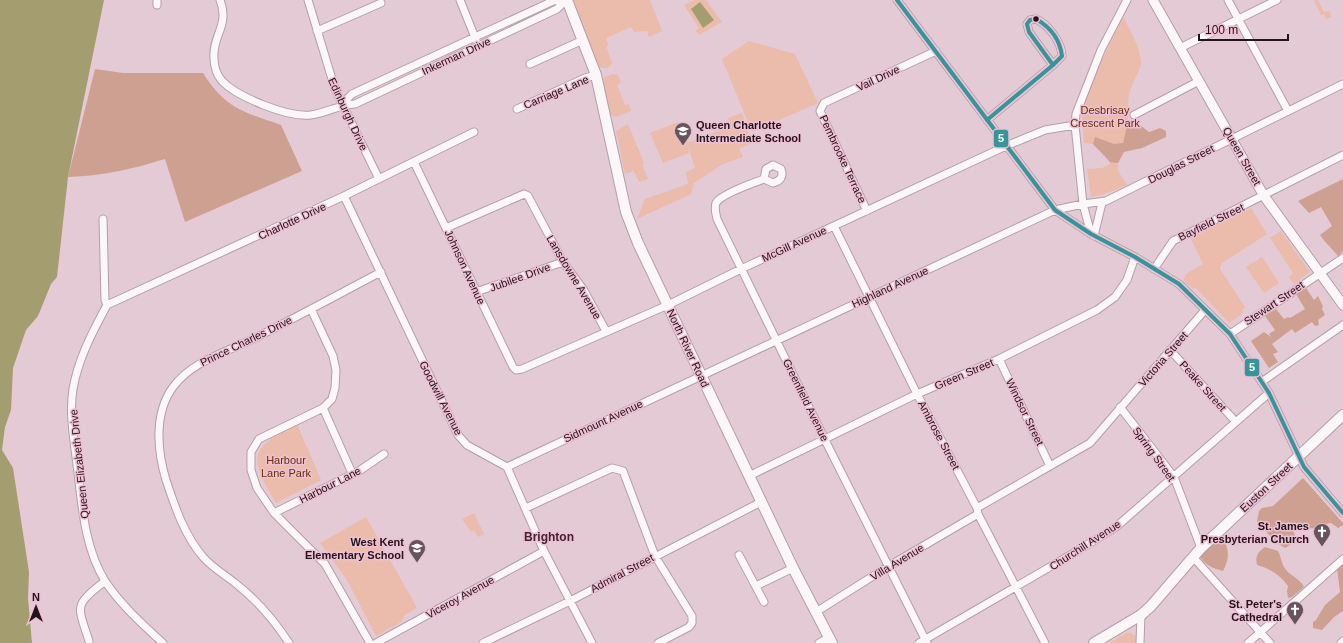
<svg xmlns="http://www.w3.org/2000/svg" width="1343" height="643" viewBox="0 0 1343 643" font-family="Arial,sans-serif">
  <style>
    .green { fill: #ebbbab }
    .forest { fill: #cea091 }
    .water { fill: #a49d70 }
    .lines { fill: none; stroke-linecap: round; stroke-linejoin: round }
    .minor-casing { stroke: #b29fa7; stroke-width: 9 }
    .tertiary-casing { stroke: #b29fa7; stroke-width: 11 }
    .secondary-casing { stroke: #b29fa7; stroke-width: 12 }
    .minor { stroke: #fbf7f9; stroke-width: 7 }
    .tertiary { stroke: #fbf7f9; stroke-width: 9 }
    .secondary { stroke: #fbf7f9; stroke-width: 10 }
    .bus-1-casing { stroke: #eec0d4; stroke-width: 7 }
    .bus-1 { stroke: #35959b; stroke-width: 4 }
    .bus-dot { fill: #23131a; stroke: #eec0d4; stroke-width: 1.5 }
    .labels { text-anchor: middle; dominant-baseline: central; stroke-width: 3; stroke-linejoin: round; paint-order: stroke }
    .street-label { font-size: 11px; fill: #23131a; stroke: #eec0d4 }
    .park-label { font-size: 11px; fill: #6a2f01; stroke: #eec0d4 }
    .poi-label { font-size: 11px; font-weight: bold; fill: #23131a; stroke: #eec0d4; text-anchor: end }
    .neighbourhood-label { font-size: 12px; font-weight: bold; fill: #452233; stroke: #eec0d4 }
    .line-badge { stroke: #eec0d4; stroke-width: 1.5 }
    .badge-label { font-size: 11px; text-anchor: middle; font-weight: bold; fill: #fff }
  </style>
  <rect width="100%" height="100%" fill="#e4cad5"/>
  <path class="green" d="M 570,0 L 650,0 L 662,31 L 649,37 L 647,31 L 634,32 L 631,27 L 606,38 L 608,44 L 607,49 L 612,63 L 608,68 L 601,68 L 597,65 Z
    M 694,0 L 706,0 L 722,22 L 699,35 L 695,31 L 699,28 L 684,5 Z
    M 1314,0 L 1318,0 L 1324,12 L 1330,11 L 1331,17 L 1326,19 L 1324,14 L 1321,15 Z
    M 1123,17 C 1130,30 1140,47 1141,62 C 1141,70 1131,84 1129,94 C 1126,111 1131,128 1125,146 L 1117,147 L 1118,171 L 1127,185 L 1102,195 L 1091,197 L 1087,169 L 1102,168 L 1110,164 L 1110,153 L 1107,149 L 1098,150 L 1093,144 L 1084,143 L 1082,114 L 1084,104 L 1095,75 Z
    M 749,41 L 795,54 L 818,103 L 752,132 L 722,59 Z
    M 612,74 L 618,75 L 621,83 L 617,85 L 625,105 L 629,104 L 631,111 L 616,117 L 609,114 L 601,82 L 605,77 Z
    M 742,113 L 752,143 L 739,149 L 743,157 L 723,164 L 694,183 L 691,194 L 637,219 L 645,199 L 688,184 L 686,172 L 695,168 L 688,146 L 689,153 L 663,163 L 650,133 L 678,122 L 687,143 L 731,126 L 728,118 Z
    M 628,124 L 644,163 L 642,164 L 648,179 L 639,182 L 634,171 L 625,174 L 616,131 Z
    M 1251,208 L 1267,234 L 1222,263 L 1220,269 L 1245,307 L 1243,309 L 1242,314 L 1229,323 L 1195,287 L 1193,289 L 1183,281 L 1186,274 L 1203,264 L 1190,237 Z
    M 1281,231 L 1310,272 L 1294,284 L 1289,277 L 1293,273 L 1270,238 Z
    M 1262,257 L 1279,283 L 1264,293 L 1246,267 Z
    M 297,424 L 321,480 L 276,503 C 248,457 249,448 297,424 Z
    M 474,513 L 484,534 L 478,537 L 474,530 L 471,532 L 462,519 Z
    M 366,517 L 417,608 L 405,615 L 401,622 L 376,636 L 347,580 L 320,543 Z
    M 1128,632 L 1139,637 L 1138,643 L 1109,643 Z"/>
  <path class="forest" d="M 95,69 L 123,73 L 203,73 C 225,108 243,112 281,125 L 302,171 L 185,222 L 165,159 C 133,169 102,176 68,177 Z
    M 1140,125 L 1149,132 L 1160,128 L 1166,131 L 1166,137 L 1142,148 L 1124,152 L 1118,163 L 1110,162 L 1093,144 L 1095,137 L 1114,144 L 1123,143 L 1127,126 Z
    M 1343,179 L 1343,251 L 1338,256 C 1332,248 1325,243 1320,235 L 1332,226 L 1321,207 L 1309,213 L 1298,201 Z
    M 1306,288 L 1314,300 L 1318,296 L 1323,306 L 1322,309 L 1325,315 L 1318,320 L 1319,325 L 1315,326 L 1312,322 L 1295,333 L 1292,329 L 1272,344 L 1278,352 L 1273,354 L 1278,362 L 1269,368 L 1251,341 L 1264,332 L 1271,337 L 1269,334 L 1275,330 L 1265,316 L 1276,309 L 1284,319 L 1288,317 L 1290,318 L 1305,309 L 1296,294 Z
    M 1303,478 L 1343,523 L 1343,525 L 1338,528 L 1331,523 C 1317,525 1313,533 1300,525 L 1296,526 L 1293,530 L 1296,538 L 1292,544 L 1285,548 L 1275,542 L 1257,521 L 1259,511 L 1262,508 L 1273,506 Z
    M 1223,539 C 1230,551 1229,559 1223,571 C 1212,568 1204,565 1199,554 L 1214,540 Z
    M 1265,547 L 1278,551 C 1281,556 1281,562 1284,567 C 1288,575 1301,579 1304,587 L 1292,597 L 1288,598 L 1287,591 L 1288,586 C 1280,575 1269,568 1257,565 C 1255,556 1258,552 1265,547 Z
    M 1343,562 L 1343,611 L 1334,617 L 1322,630 L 1313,628 L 1313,622 L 1316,620 L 1325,605 L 1340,592 L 1337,568 Z"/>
  <path class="water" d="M 0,0 L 104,0 L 68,177 L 57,277 L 51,284 L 38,316 L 26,330 L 13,368 L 11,410 L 5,427 L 2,450 L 13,468 L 29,572 L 28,598 L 32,643 L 0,643 Z
    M 700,2 L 714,20 L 703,28 L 691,9 Z"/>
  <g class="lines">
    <defs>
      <path id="minor" d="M 157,0 L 157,5
        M 220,0 C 230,26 212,35 214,58 C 214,66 217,75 222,81 C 237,97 289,118 311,115 C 326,113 338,105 355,104 L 557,9 L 566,0
        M 308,0 L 335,89 L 379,179
        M 460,0 L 476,40
        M 897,0 L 1055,210 L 1091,234 L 1135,257 L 1179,284 L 1230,334 L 1269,393 L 1304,467 L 1343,513
        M 1228,0 L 1288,111
        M 317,31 L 381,3
        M 1180,48 L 1277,0
        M 530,64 L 583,40
        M 342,104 L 352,94 L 553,1 L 564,0
        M 517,109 L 585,78 L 596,75
        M 1134,115 L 1199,81
        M 987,120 L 1053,65 L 1062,56 C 1062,43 1048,24 1036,19 L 1030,20 L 1027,24 L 1029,32 L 1053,65
        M 414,162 L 513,367 L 516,370 L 522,369 L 668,305 L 741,269 L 1006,146 L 1045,130 L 1075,125
        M 773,165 L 781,169 C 784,177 780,181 773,183 L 764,179 L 766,169 Z
        M 764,179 C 753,183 721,194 716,203 C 714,208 716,214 717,219 L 825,440 L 927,643
        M 344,196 L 458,435 L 467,445 L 507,467 L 544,551 L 592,643
        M 867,211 L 820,111 L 824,103 L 936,51
        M 103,219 L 105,300 L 107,305
        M 834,226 L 917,394 L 977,508 L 978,514 L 1045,643
        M 446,228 L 524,194 L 528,196 L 563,262 L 583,289 L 606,331
        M 1091,234 L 1083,204 L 1075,125 L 1076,114 L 1101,50 L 1127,0
        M 1094,236 L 1102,203
        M 1154,269 L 1173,241 L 1343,155
        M 476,292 L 563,262
        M 107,305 L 344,196 L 474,132
        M 107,305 C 93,331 78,359 73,389 C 69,414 74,440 77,465 C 82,504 84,547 105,581 C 120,604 143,625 163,643
        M 311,309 L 333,356 L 336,370 L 335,388 L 332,399 L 323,408 L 259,439 L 251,452 L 251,470 L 257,488 L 274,513 L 325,564 L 370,643
        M 1230,334 L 1343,258
        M 1170,350 L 1236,422
        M 999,359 L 1050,466
        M 1263,381 L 1343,325
        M 1120,407 L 1174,477 L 1201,548
        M 323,408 L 352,473
        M 507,467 L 1055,210 L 1083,204 L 1106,201 L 1343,84
        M 749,476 L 917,394 L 999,359 L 1097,310 L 1115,297 L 1127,280 L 1135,257
        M 526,508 L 612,468 L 623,471 L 655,556 L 692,616 L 692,623 L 689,627 L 658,643
        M 977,508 L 1090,443 L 1205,310
        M 274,513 L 359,471 L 384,454
        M 739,555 L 764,602
        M 1193,557 L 1270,643
        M 756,586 L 793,568
        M 816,612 L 889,566 L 978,514
        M 89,641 C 77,604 74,606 105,581
        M 289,643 C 274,620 257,600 235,583 C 225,575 213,568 204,558 C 185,537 175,507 166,480 C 157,450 154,413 173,387 C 192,361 227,352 255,338 C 297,317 339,294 381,272
        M 376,643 L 544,551
        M 483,643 L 570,601 L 761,502
        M 819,643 L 829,637
        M 919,643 L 1079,550 L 1116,527 L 1269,393
        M 1140,643 L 1141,615
        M 1248,643 L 1343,559
        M 1341,643 L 1343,641"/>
      <path id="tertiary" d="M 1153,0 L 1264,196 L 1343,305"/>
      <path id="secondary" d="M 567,0 L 596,75 L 626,212 L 638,243 L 793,568 L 832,643
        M 1094,643 L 1141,615 L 1151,606 L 1201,548 L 1343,415"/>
    </defs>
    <use href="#minor" class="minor-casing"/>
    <use href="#tertiary" class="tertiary-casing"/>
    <use href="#secondary" class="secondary-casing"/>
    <use href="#minor" class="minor"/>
    <use href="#tertiary" class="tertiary"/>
    <use href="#secondary" class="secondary"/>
    <defs>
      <path id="bus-1" d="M 897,0 L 1055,210 L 1091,234 L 1135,257 L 1179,284 L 1230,334 L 1269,393 L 1304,467 L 1343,513
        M 1036,19 C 1050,27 1060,40 1062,56 L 1053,65 L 1029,32 L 1027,24 L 1030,20 Z
        M 987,120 L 1053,65"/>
    </defs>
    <use href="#bus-1" class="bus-1-casing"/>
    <use href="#bus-1" class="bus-1"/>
  </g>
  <defs>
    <symbol id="school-pin" viewBox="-11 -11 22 30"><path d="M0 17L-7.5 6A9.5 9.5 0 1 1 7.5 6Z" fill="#67535b" stroke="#eec0d4"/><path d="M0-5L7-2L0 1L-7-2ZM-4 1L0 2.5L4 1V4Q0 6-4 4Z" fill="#fff"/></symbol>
    <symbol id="church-pin" viewBox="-11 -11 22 30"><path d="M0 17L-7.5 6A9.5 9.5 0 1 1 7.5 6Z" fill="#67535b" stroke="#eec0d4"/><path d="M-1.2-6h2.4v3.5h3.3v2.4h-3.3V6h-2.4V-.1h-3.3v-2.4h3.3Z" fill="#fff"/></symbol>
  </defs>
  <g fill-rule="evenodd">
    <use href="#school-pin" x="673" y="121" width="20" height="27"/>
    <use href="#church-pin" x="1312" y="522" width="20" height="27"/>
    <use href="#school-pin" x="407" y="538" width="20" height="27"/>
    <use href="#church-pin" x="1285" y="600" width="20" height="27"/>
  </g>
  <circle class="bus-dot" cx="1036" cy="19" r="3.5"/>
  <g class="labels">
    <g class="street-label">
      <text transform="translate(456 56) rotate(-25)">Inkerman Drive</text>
      <text transform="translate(878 78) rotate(-25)">Vail Drive</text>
      <text transform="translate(556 92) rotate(-23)">Carriage Lane</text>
      <text transform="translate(348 114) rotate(65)">Edinburgh Drive</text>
      <text transform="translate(1242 156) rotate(60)">Queen Street</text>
      <text transform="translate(843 159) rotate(65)">Pembrooke Terrace</text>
      <text transform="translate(1181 164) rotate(-27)">Douglas Street</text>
      <text transform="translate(292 221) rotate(-25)">Charlotte Drive</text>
      <text transform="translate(1211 222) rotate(-26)">Bayfield Street</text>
      <text transform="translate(794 244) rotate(-25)">McGill Avenue</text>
      <text transform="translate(465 267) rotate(65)">Johnson Avenue</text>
      <text transform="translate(520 277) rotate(-20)">Jubilee Drive</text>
      <text transform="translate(574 277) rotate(59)">Lansdowne Avenue</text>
      <text transform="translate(890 287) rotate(-25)">Highland Avenue</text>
      <text transform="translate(1274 303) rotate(-34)">Stewart Street</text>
      <text transform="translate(246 341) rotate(-26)">Prince Charles Drive</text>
      <text transform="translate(688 348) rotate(65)">North River Road</text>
      <text transform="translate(1163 359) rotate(-49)">Victoria Street</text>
      <text transform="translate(964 374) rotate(-23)">Green Street</text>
      <text transform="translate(1203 386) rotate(48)">Peake Street</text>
      <text transform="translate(441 398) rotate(63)">Goodwill Avenue</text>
      <text transform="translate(806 400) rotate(64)">Greenfield Avenue</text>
      <text transform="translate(1025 412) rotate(64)">Windsor Street</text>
      <text transform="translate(603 421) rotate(-25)">Sidmount Avenue</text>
      <text transform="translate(939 435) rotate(62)">Ambrose Street</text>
      <text transform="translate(1154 454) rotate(54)">Spring Street</text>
      <text transform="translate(79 464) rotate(-96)">Queen Elizabeth Drive</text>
      <text transform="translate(330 485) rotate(-27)">Harbour Lane</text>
      <text transform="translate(1266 487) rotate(-43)">Euston Street</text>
      <text transform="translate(1085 545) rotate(-33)">Churchill Avenue</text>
      <text transform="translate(897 562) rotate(-31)">Villa Avenue</text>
      <text transform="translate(622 573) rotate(-28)">Admiral Street</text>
      <text transform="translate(460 597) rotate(-29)">Viceroy Avenue</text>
    </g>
    <g class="park-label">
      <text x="1105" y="110">Desbrisay<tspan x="1105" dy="13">Crescent Park</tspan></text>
      <text x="286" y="460">Harbour<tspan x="286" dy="13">Lane Park</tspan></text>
    </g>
    <g class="poi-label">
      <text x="696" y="125" text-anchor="start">Queen Charlotte<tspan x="696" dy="13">Intermediate School</tspan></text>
      <text x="1309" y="526">St. James<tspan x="1309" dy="13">Presbyterian Church</tspan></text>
      <text x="404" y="542">West Kent<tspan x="404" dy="13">Elementary School</tspan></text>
      <text x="1282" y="604">St. Peter's<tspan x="1282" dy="13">Cathedral</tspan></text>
    </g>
    <g class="neighbourhood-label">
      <text x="549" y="537">Brighton</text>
    </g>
  </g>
  <g class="line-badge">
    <rect x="993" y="129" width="16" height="19" rx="4" fill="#35959b"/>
    <rect x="1244" y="358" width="16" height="19" rx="4" fill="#35959b"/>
  </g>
  <g class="badge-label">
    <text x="1001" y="142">5</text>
    <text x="1252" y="371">5</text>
  </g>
  <g transform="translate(36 607)" stroke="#eec0d4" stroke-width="3" paint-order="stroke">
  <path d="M0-3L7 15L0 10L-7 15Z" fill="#23131a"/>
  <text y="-6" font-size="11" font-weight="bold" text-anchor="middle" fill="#23131a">N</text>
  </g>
  <path d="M1199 34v6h89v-6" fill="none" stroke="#23131a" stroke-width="2"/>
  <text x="1205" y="34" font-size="12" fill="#23131a" stroke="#eec0d4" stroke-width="3" paint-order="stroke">100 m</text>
</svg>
